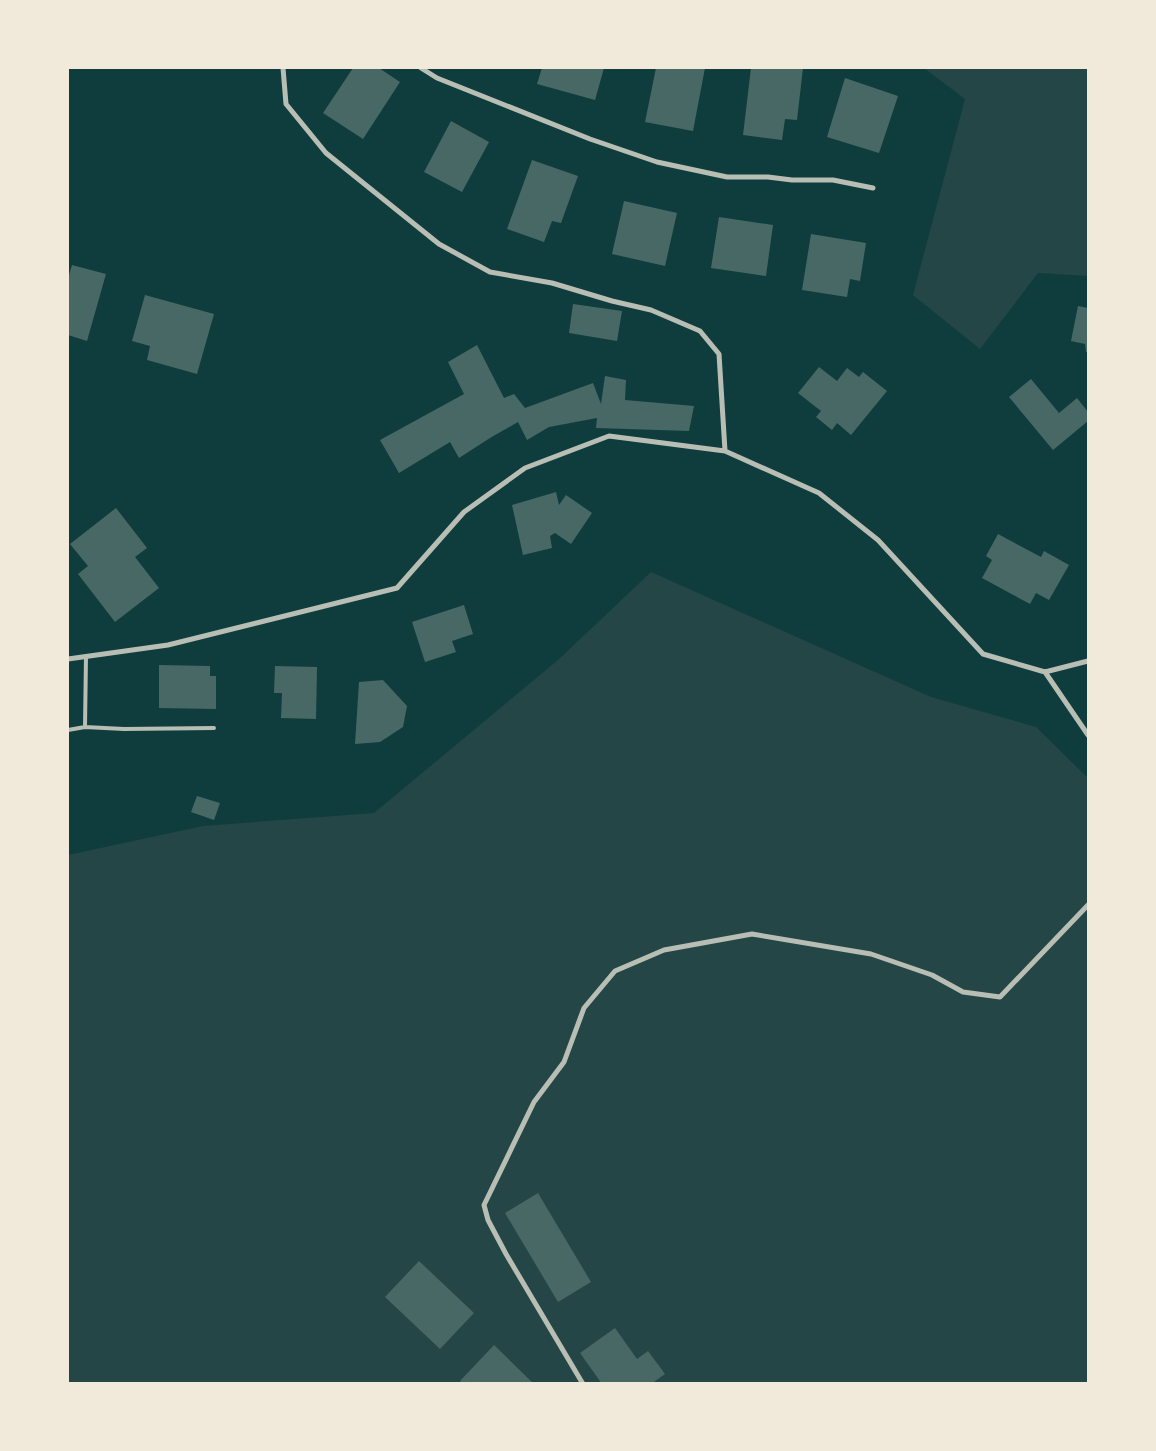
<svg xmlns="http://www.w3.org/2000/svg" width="1156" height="1451" viewBox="0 0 1156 1451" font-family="Signika,sans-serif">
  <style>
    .green { fill: #244646 }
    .building { fill: #486865 }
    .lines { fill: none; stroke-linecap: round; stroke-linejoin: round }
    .service { stroke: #b8beb3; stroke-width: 4 }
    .minor { stroke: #b8beb3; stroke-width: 5 }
  </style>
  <rect width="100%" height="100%" fill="#0f3d3e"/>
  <path class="green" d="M 924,68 L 1088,68 L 1088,276 L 1038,273 L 980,349 L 913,295 L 965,99 Z
    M 651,572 L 931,697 L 1036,727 L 1088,778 L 1088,1383 L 68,1383 L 68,855 L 203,826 L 374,813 L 558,660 Z"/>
  <path class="building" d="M 353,68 L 379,68 L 400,82 L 363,139 L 323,113 Z
    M 542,68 L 604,68 L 595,100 L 537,84 Z
    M 656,68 L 705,68 L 693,131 L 645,122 Z
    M 751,68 L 803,68 L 797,120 L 785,119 L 782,140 L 743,135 Z
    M 845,78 L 898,96 L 879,153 L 827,137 Z
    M 451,121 L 489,142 L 462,192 L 424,172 Z
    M 532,160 L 578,176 L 561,223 L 552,221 L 544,242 L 507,229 Z
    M 624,201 L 677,213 L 665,266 L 612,254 Z
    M 719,217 L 773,225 L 766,276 L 711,268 Z
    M 811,234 L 866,243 L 860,281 L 850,279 L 847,297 L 802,290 Z
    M 72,265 L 106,274 L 87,341 L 68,335 L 68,275 L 69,275 Z
    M 145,295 L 214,314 L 197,374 L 147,360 L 150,346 L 132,341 Z
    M 573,304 L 622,311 L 617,341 L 569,333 Z
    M 1078,306 L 1088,308 L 1088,352 L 1086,352 L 1085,344 L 1071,341 Z
    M 477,345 L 504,398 L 514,394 L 525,408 L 593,383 L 601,404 L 605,376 L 626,380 L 625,400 L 694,406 L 689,431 L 596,428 L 597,418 L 549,427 L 527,440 L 518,422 L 490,438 L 459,458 L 450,442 L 399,473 L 380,440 L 464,394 L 448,362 Z
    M 819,367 L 837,381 L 847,368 L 859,377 L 863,372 L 887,391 L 851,435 L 837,423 L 832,430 L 816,417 L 821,411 L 798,393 Z
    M 1031,379 L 1059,413 L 1077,398 L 1088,412 L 1088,421 L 1053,450 L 1009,397 Z
    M 556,492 L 559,505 L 566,495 L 592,513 L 571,544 L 555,533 L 550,536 L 552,548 L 523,555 L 512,505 Z
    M 116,508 L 147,548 L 135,557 L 159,588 L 115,622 L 78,574 L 88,566 L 70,544 Z
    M 998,534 L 1041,557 L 1044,551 L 1069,565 L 1049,600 L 1036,593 L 1030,604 L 982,578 L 992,560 L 986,556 Z
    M 464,605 L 473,634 L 452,641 L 456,652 L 425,662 L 412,622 Z
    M 159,665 L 210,666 L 210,676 L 216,676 L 216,709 L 159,708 Z
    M 275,666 L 317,667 L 316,719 L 281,718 L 282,693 L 274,693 Z
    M 383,680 L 407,706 L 403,727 L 380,742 L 355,744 L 359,682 Z
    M 197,796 L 220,803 L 214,820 L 191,812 Z
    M 538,1193 L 591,1282 L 558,1302 L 505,1213 Z
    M 419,1261 L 474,1313 L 440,1349 L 385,1297 Z
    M 615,1328 L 637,1359 L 648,1351 L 665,1374 L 651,1384 L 602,1384 L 580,1353 Z
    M 494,1345 L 534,1384 L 463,1384 L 460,1381 Z"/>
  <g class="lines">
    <path class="service" d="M 86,656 L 85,727 L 124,729 L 214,728
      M 68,730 L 85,727"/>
    <path class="minor" d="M 283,68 L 286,104 L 326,153 L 439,244 L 490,272 L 552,283 L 612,301 L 651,310 L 700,331 L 719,354 L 725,451
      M 421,68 L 437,78 L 590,139 L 657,162 L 727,177 L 768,177 L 792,180 L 833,180 L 873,188
      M 68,659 L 168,645 L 397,588 L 464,512 L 525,468 L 609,436 L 725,451 L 819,493 L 878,540 L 983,654 L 1045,672 L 1088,661
      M 1045,672 L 1088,735
      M 583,1384 L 506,1254 L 488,1220 L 484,1205 L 534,1102 L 564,1062 L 584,1008 L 615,971 L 664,950 L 752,934 L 871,954 L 932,975 L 963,992 L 1000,997 L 1088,905"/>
  </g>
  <rect width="1156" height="1451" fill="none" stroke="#f1e9da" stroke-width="138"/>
</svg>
